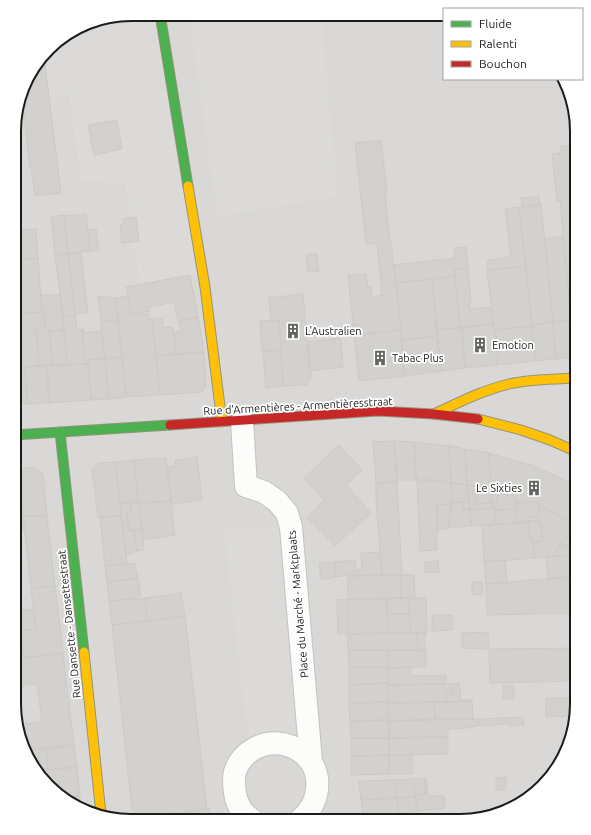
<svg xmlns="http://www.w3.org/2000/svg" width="591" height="835" viewBox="0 0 591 835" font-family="Ubuntu,sans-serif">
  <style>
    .residential { fill: #dad8d6 }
    .parking { fill: #dbdad8 }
    .building { fill: #d3d1cd; stroke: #cecac5 }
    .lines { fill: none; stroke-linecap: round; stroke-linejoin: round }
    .street-casing { stroke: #c3c2c0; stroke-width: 24 }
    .fast-casing { stroke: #92957c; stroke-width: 11 }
    .slow-casing { stroke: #92957c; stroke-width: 11 }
    .jam-casing { stroke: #92957c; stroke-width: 11 }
    .street { stroke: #fcfcfb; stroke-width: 22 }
    .fast { stroke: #4caf50; stroke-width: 9 }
    .slow { stroke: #ffc107; stroke-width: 9 }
    .jam { stroke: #c62828; stroke-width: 9 }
    .labels { text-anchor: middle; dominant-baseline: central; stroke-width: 3.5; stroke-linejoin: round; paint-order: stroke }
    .poi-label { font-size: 11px; fill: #1c1c1c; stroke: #fff; text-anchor: start }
    .street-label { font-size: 11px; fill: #1c1c1c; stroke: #fff }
    .rim { fill: none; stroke: #1c1c1c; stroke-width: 2 }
  </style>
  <rect width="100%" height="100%" fill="#ebe9e4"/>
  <path class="residential" d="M 156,14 L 444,15 L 444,79 L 565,79 L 577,131 L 577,712 L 557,769 L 512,809 L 460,821 L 116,820 L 60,797 L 26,756 L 14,704 L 15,115 L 30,73 L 44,55 L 49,96 L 70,94 L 82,180 L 126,182 L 141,283 L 198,273 Z"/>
  <path class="parking" d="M 131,14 L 156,14 L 198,273 L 141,283 L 126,182 L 82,180 L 70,94 L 49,97 L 44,55 L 54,43 L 93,20 Z
    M 189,14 L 321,15 L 338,196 L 217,216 Z
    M 280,526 L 302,737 L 291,733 L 273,730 L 255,735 L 248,738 L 224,530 Z"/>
  <path class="building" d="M 44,55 L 45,65 L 35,66 Z
    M 45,65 L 61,193 L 35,196 L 31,167 L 30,167 L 22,95 L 30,73 L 35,66 Z
    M 117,120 L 122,149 L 94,155 L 88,125 Z
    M 381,140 L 387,192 L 385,193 L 390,242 L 391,242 L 396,283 L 401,330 L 360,335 L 358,324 L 353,324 L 348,275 L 366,274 L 368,287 L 371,287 L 372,297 L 382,295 L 377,243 L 366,244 L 355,143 Z
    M 577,144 L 577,172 L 576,172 L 573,145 Z
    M 573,145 L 577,181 L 577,321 L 571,321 L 560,201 L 557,201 L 552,154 L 561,153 L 560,146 Z
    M 15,171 L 20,230 L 36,229 L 38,258 L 15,260 Z
    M 539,196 L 540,205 L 522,207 L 521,198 Z
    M 541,204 L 553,322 L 532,325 L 519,207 Z
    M 519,207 L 526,266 L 487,270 L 488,260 L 511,257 L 505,209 Z
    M 86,214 L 90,251 L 68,254 L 64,216 Z
    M 64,215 L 68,254 L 55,255 L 51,217 Z
    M 136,217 L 139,241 L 122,243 L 120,225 L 124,224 L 123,219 Z
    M 96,229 L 99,250 L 90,251 L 88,230 Z
    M 563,236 L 571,320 L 553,322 L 545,239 Z
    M 466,247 L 468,267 L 454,270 L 455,276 L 396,283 L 394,265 L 455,258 L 454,248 Z
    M 81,253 L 88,312 L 75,314 L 68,254 Z
    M 68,254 L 75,315 L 63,316 L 55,255 Z
    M 317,254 L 319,271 L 308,272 L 306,255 Z
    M 38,258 L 42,312 L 15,314 L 15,260 Z
    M 526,266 L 532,326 L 494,330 L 487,270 Z
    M 468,267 L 471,304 L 469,304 L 470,309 L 491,307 L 493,324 L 460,328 L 454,270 Z
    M 190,275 L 198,317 L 178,321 L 174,302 L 148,307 L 149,311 L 131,314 L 126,287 Z
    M 455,276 L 460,328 L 437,330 L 432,279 Z
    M 432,279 L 437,336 L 402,340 L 396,283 Z
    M 303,294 L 311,376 L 307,385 L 283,386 L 279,320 L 271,321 L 269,298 Z
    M 41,295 L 60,295 L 64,330 L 49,331 L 53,365 L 39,366 L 36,329 L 45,328 L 44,312 L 42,312 Z
    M 98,296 L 115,298 L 118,320 L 101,322 Z
    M 128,296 L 131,314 L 118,316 L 115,298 Z
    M 44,312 L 45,328 L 36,329 L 39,366 L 25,367 L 27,404 L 15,405 L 15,314 Z
    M 149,313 L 149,320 L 152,319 L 160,395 L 126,397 L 118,318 Z
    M 75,315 L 77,330 L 82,329 L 85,364 L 67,365 L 63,316 Z
    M 198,317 L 204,352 L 176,354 L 174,332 L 181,331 L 179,320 Z
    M 162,318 L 163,328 L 173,327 L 176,354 L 156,356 L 152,319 Z
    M 118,320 L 122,357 L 105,359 L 101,322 Z
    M 260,320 L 271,321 L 279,320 L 281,350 L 262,351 Z
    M 571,320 L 574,357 L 556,359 L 553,322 Z
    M 571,321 L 577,321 L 577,357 L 574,357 Z
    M 553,322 L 556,359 L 535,361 L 532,325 Z
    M 352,324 L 358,324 L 360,335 L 354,335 Z
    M 493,324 L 494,330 L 495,330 L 498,360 L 496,360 L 497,365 L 465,368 L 462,327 Z
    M 532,326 L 535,361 L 497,365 L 496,360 L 498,360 L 495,330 Z
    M 462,327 L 465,368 L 441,371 L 437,330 Z
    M 82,329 L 84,329 L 85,333 L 101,331 L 105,358 L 88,360 L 88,364 L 85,364 Z
    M 64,330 L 67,365 L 53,365 L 49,331 Z
    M 401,330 L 404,376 L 359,381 L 354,335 Z
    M 437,336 L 441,371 L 404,376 L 402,340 Z
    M 341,338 L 343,367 L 310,371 L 307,342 Z
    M 281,350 L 283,386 L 266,388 L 263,352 Z
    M 204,352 L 206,385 L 202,392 L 160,395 L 156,356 Z
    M 122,357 L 126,397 L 109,399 L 105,359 Z
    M 105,358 L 109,399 L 91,400 L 88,360 Z
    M 88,364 L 91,400 L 49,403 L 47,365 Z
    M 47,365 L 49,403 L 27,404 L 25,367 Z
    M 394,441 L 414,442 L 416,480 L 397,480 Z
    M 394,441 L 397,482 L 376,483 L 373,442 Z
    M 414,442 L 449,446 L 451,483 L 435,480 L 416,480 Z
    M 339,445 L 362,470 L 346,485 L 371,513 L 335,546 L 307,518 L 324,500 L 304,478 Z
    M 449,446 L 465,449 L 467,485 L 451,483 Z
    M 465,449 L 489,453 L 491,490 L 467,485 Z
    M 489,453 L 534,466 L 577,486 L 576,526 L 535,502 L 516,503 L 514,497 L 491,490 Z
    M 197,457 L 202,500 L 172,504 L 167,467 L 176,466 L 175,460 Z
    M 166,458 L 171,501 L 139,503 L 134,460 Z
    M 134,460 L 138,502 L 120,503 L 115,462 Z
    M 115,462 L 120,503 L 121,516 L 98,517 L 92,470 L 98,463 Z
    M 34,467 L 43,474 L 47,516 L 23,516 L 17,468 Z
    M 17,468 L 23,510 L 14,511 L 14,469 Z
    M 417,480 L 435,480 L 451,483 L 452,504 L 437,505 L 437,550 L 420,551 Z
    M 397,482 L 402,575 L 382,575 L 376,500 L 376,483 Z
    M 451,483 L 467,485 L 469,501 L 452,503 Z
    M 467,485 L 491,490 L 491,492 L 468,492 Z
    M 491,490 L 499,492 L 495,510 L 494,508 L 492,508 L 491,492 Z
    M 468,492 L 475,492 L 476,504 L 492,503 L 492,508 L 470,510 Z
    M 475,492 L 491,492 L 492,503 L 476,504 Z
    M 499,492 L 514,497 L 516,509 L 495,510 Z
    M 171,501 L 175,535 L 143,540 L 139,503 Z
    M 469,501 L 470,509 L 464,509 L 463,502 Z
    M 138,502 L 139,503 L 142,529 L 129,530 L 127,513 L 131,512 L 131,503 Z
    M 463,502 L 464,509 L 470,509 L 471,526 L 448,528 L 452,503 Z
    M 535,502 L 539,504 L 539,516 L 528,517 L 528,522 L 517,523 L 516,503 Z
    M 120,503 L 131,503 L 131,512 L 127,513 L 129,530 L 134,530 L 137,551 L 126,555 L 121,516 Z
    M 451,504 L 448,528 L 437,530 L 437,505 Z
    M 539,504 L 576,526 L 555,551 L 555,556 L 535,558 L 533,543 L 543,541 L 540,520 L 528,522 L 528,517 L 539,516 Z
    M 492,508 L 494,508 L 495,510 L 495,524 L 471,526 L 470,510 Z
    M 516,509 L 517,523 L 495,524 L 495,510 Z
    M 23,510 L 25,531 L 14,532 L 14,511 Z
    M 23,516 L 47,516 L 55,586 L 31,588 Z
    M 121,516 L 127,563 L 105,566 L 100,517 Z
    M 540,520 L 543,541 L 533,543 L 532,538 L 530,538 L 528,522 Z
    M 528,522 L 530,538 L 532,538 L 535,558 L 484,562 L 482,526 Z
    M 142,529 L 144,550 L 137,551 L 134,530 Z
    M 570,533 L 577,537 L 577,545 L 572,545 L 572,544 L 559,547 Z
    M 572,544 L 573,555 L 555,556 L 555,551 L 559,547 Z
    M 380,552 L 382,575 L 348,576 L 356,570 L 362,569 L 361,553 Z
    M 573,555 L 575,577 L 548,579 L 546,557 Z
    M 573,555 L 577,555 L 577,576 L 575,577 Z
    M 355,560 L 356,570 L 348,575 L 336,577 L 335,562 Z
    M 505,560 L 507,583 L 486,584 L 484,562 Z
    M 438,561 L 439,572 L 425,573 L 425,562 Z
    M 335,562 L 336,577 L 321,580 L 319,563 Z
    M 134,563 L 138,578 L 107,582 L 105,566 Z
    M 382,575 L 401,575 L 401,598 L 348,599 L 348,576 Z
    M 401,575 L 414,575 L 415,598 L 401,598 Z
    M 577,576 L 577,613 L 487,615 L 486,584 Z
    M 138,578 L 141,595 L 131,599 L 109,601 L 107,582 Z
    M 472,582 L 482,582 L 483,594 L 472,595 Z
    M 55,586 L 63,653 L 24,658 L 21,631 L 36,629 L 31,588 Z
    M 181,593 L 185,616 L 147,621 L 145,598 Z
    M 145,598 L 147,621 L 112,625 L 109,601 Z
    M 401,598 L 409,598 L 410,614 L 387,614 L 387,599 Z
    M 409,598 L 426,598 L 427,633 L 410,633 Z
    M 348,599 L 387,599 L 388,633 L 348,634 Z
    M 348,599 L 348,634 L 338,634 L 337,600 Z
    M 33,609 L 36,629 L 21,631 L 19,611 Z
    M 387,614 L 410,614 L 410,633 L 388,633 Z
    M 432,615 L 452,615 L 452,630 L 432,631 Z
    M 185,616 L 207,809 L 133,818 L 112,625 Z
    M 20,621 L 24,658 L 14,659 L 14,622 Z
    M 425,632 L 425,650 L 418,650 L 417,633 Z
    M 462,632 L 488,633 L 489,649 L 462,648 Z
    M 388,633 L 417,633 L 418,650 L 348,650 L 348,634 Z
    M 577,648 L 577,681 L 490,683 L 489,649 Z
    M 348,650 L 387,650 L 388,667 L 349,667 Z
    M 387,650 L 426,650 L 426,667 L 388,668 Z
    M 63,653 L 74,745 L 25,750 L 19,724 L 42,722 L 37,684 L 14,686 L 14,659 Z
    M 349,667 L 388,667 L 388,683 L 349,685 Z
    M 411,667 L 411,676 L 446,675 L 446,684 L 388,685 L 388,668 Z
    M 571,681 L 577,681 L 577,698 L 572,698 Z
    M 459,682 L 461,700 L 472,700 L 472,701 L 446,702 L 446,693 L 453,693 L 453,684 Z
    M 388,683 L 388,702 L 349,703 L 349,685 Z
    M 453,684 L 453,693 L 446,693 L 446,702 L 388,703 L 388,685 Z
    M 503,686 L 514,686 L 514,699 L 503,699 Z
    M 546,698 L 577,698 L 577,712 L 575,716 L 546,717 Z
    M 472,701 L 473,719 L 435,719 L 434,702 Z
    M 388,702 L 388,720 L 350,721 L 349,703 Z
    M 434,702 L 435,719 L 389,721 L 388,703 Z
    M 523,717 L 524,725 L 509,726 L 510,724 L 478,726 L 478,719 Z
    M 478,719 L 478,726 L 467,728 L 448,729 L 448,737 L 389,738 L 389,721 Z
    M 388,720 L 389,738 L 351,738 L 350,721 Z
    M 448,737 L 448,754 L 389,755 L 389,738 Z
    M 351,738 L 389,738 L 389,755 L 351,756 Z
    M 74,745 L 77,767 L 48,770 L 46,749 Z
    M 46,749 L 48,770 L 39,771 L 26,756 L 25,750 Z
    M 389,755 L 389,774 L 351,775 L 351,756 Z
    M 389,755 L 412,755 L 412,774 L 389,774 Z
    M 77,767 L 80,796 L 60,797 L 39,771 Z
    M 506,777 L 506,790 L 496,790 L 496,778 Z
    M 413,779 L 416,797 L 397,798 L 395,780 Z
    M 413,779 L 425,779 L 426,794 L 415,795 Z
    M 425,779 L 426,779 L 428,796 L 444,796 L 445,808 L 417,811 L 415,795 L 426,794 Z
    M 395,780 L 397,798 L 361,800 L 359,781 Z
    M 80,796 L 80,805 L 61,797 Z
    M 416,797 L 417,811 L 399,813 L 397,798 Z
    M 397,798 L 399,813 L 363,819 L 361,800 Z
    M 209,808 L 211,820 L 164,820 L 163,815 L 207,809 Z
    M 399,813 L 400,817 L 370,819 Z
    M 458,813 L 459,821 L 418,821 L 418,817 Z
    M 163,815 L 164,820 L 133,820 L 133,818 Z
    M 400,817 L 402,817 L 402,819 L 418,817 L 418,821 L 400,821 Z
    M 400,817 L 400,821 L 363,821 L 363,820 L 370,819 Z"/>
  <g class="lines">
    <defs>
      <path id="street" d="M 242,421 L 246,486 L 264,492 L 277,501 L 287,513 L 291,527 L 311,762
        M 252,820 C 249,818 246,815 243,812 C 239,807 236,800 235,793 C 234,786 233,779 235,772 C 241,752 263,740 283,744 C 291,746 299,749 305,755 C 311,761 316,769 317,778 C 319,796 313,809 299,821"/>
      <path id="fast" d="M 160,14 L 188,186
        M 60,432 L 84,652
        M 14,435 L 170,425"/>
      <path id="slow" d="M 188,186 L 205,287 L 222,422
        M 434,414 C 458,403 483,390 509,384 C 531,379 554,379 577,378
        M 478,419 L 521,430 L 550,440 L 577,452
        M 84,652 L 101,814"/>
      <path id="jam" d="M 170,425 L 378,411 L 433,414 L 478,419"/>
    </defs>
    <use href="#street" class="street-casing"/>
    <use href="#fast" class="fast-casing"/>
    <use href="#slow" class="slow-casing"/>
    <use href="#jam" class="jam-casing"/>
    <use href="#street" class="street"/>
    <use href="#fast" class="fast"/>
    <use href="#slow" class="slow"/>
    <use href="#jam" class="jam"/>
  </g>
  <defs>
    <symbol id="building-bare" viewBox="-9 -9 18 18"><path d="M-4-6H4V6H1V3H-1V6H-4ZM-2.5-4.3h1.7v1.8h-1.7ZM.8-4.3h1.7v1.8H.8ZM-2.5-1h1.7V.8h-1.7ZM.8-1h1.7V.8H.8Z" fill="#646462" stroke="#fff" stroke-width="2.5" paint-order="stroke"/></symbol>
  </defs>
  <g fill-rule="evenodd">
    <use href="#building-bare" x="282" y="320" width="22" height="22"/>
    <use href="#building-bare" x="469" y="334" width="22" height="22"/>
    <use href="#building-bare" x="369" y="347" width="22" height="22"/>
    <use href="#building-bare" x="523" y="477" width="22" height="22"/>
  </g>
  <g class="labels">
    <g class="poi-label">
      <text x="305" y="331">L'Australien</text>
      <text x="492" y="345">Emotion</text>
      <text x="392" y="358">Tabac Plus</text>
      <text x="522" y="488" text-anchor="end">Le Sixties</text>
    </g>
    <g class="street-label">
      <text transform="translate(298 406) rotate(-3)">Rue d'Armentières - Armentièresstraat</text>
      <text transform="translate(298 604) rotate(-95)">Place du Marché - Marktplaats</text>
      <text transform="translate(69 624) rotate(-96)">Rue Dansette - Dansettestraat</text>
    </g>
  </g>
  <path d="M0 0H591V835H0ZM131 21H460A110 110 0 0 1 570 131V704A110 110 0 0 1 460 814H131A110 110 0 0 1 21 704V131A110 110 0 0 1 131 21Z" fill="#fff" fill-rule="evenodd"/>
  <path class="rim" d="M131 21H460A110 110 0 0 1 570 131V704A110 110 0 0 1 460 814H131A110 110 0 0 1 21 704V131A110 110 0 0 1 131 21Z"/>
  <rect x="443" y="8" width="140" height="72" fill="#ffffff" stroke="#a4a4a4"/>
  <rect x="451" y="21" width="20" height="6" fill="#4caf50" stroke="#a4a4a4"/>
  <text x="479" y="28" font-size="12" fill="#1c1c1c">Fluide</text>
  <rect x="451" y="41" width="20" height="6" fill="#ffc107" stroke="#a4a4a4"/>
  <text x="479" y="48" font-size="12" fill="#1c1c1c">Ralenti</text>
  <rect x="451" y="61" width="20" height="6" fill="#c62828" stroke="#a4a4a4"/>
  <text x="479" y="68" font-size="12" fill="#1c1c1c">Bouchon</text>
</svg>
